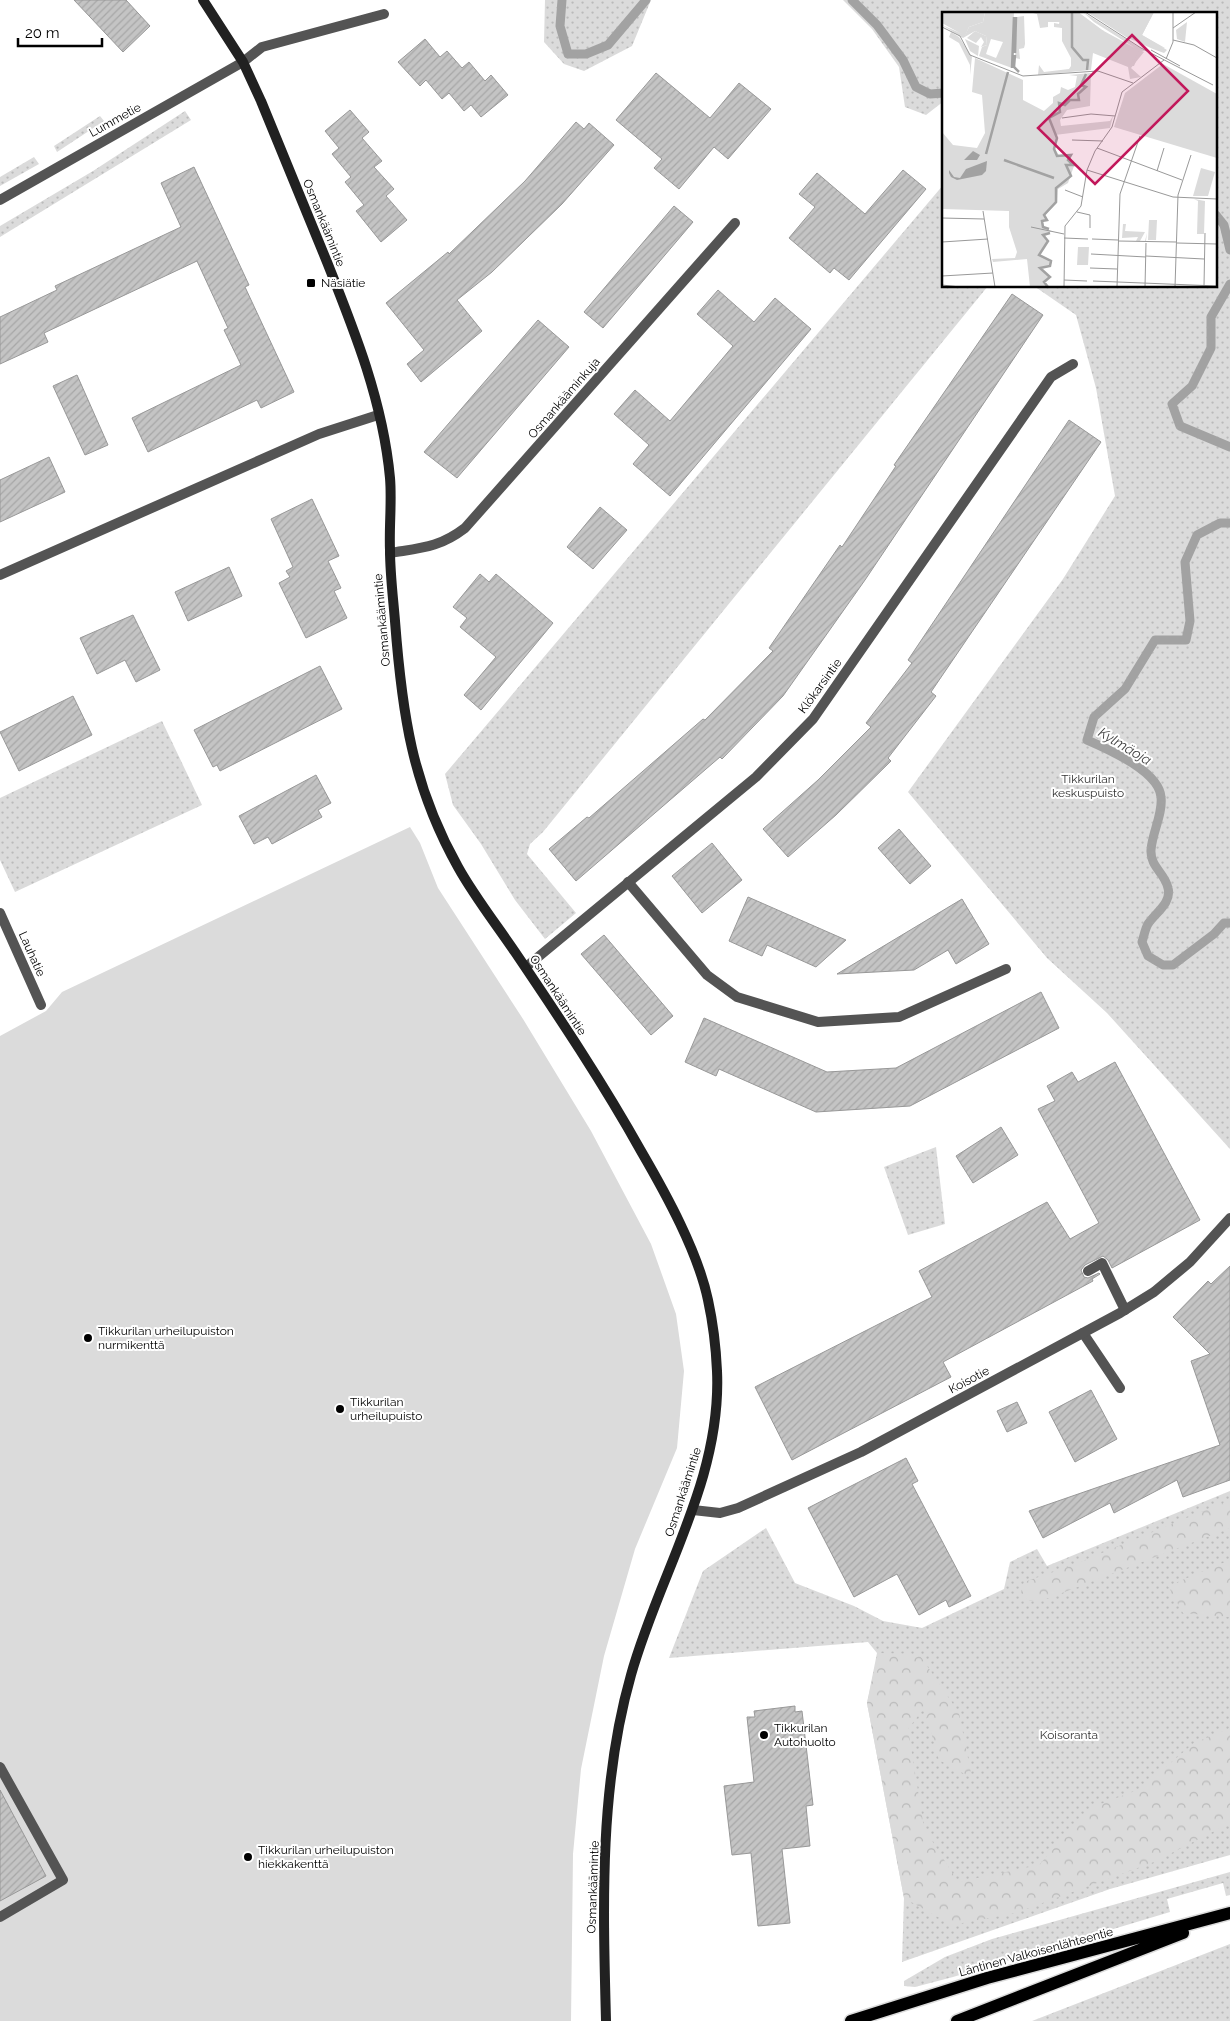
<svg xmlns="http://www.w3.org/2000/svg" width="1230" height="2021" viewBox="0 0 1230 2021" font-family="Raleway,sans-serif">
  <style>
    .grass { fill: url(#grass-dots) }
    .forest { fill: url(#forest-crowns) }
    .pitch { fill: #dbdbdb }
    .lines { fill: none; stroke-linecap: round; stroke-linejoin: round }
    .stream { stroke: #a2a2a2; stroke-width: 9 }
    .building { fill: url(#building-hatch); stroke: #989898 }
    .primary-casing { stroke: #dbdbdb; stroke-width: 15 }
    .lane { stroke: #545454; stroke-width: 10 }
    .street { stroke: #545454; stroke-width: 10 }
    .secondary { stroke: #212121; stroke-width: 10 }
    .primary { stroke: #000; stroke-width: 12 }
    .poi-dot { fill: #000; stroke: #fff; stroke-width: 2 }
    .labels { text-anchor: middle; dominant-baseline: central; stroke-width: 4; stroke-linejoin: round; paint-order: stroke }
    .street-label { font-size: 12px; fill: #000; stroke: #fff }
    .poi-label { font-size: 12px; fill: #000; stroke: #fff; text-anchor: start }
    .park-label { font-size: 12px; fill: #323232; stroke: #fff }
    .water-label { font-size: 14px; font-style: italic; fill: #434343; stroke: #fff }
    .inset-river { fill: none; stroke: #a2a2a2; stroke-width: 2.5 }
    .inset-road { fill: none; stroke: #999; stroke-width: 1 }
    .view { fill: #c2185b; fill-opacity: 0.15; stroke: #c2185b; stroke-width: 2.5 }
    .inset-edge { fill: none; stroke: #000; stroke-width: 2.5 }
  </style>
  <defs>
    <pattern id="grass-dots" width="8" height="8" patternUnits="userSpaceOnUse" patternTransform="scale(1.25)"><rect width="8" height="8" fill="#dbdbdb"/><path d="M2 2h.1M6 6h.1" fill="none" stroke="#bababa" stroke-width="1.8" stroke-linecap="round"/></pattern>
    <pattern id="forest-crowns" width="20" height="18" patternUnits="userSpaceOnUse" patternTransform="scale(1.25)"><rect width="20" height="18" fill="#dbdbdb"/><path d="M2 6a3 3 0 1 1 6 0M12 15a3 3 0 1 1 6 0" fill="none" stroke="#bababa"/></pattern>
    <pattern id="building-hatch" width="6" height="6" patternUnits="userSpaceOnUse" patternTransform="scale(1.25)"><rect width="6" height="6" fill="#c4c4c4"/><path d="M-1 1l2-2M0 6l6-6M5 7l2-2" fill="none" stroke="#a7a7a7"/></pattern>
  </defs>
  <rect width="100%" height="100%" fill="#fff"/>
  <path class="grass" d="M 545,0 L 651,0 L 632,46 L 584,71 L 564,64 L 544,42 Z
    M 843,0 L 1230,0 L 1230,1149 L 1107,1013 L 1047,958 L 908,792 L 1063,579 L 1115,496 L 1096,388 L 1076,315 L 1034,286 L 1216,286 L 1216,14 L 944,14 L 944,101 L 926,115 L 905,107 L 899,67 L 872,29 Z
    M 185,111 L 191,120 L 0,237 L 0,226 L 93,171 Z
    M 100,116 L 104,121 L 57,152 L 54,146 Z
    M 34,157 L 39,164 L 0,186 L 0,177 Z
    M 944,184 L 944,286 L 988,286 L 543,832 L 530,844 L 527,854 L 576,913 L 545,939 L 515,900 L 481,844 L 453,805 L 445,774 Z
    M 162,721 L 202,805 L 15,892 L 0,860 L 0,798 Z
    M 936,1147 L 945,1224 L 908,1235 L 884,1167 Z
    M 1230,1491 L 1230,1855 L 1110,1889 L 902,1962 L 904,1898 L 867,1703 L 877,1653 L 868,1642 L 669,1658 L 703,1571 L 766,1528 L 795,1583 L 854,1606 L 883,1621 L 922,1628 L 1004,1589 L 1010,1562 L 1037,1549 L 1047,1566 Z
    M 1230,1872 L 1230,1895 L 1226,1896 L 1223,1883 L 1167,1899 L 1170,1912 L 953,1977 L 915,1987 L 904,1986 L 904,1981 L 945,1957 L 992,1939 Z
    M 1230,1944 L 1230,2021 L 1032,2021 Z"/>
  <path class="forest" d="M 1230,1500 L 1230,1528 L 1049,1598 L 1028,1601 L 1021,1591 L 1024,1582 L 1068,1567 Z
    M 1230,1560 L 1230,1617 L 1183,1613 L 1168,1586 Z
    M 878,1653 L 919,1654 L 959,1713 L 972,1778 L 939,1760 L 924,1708 L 908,1729 L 924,1828 L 958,1882 L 1039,1865 L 1090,1808 L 1140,1789 L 1194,1743 L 1230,1728 L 1230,1823 L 1154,1862 L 1015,1913 L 952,1925 L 904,1898 L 867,1703 Z"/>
  <path class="pitch" d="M 410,827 L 420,843 L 438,888 L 523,1019 L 591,1131 L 651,1244 L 676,1314 L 684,1371 L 677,1448 L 635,1549 L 604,1656 L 581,1769 L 573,1854 L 571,2021 L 0,2021 L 0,1036 L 46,1011 L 62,992 Z"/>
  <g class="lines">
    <path class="stream" d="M 562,0 L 560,26 L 568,54 L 586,54 L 608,45 L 646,0
      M 852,0 L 877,25 L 903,60 L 916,87 L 930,94 L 944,93
      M 1216,215 L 1224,225 L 1230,250
      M 1230,284 L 1211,317 L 1211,348 L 1192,386 L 1172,404 L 1180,426 L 1230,447
      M 1230,523 L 1220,523 L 1197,535 L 1185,562 L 1190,621 L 1186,640 L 1155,640 L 1125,689 L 1094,717 L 1087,740 C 1108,749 1159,771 1161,797 C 1163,814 1152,833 1151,850 C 1150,867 1165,873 1168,888 C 1172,903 1155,913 1148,924 C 1145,929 1144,936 1142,942 L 1148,956 L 1163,965 L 1173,965 L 1214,934 L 1224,923 L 1230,923"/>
  </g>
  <path class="building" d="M 74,0 L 126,0 L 150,26 L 123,52 Z
    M 425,39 L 440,57 L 447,51 L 462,68 L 469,62 L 485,81 L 491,75 L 508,95 L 481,117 L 471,105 L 464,111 L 449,93 L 442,99 L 426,80 L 420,86 L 398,62 Z
    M 656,73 L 710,118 L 739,83 L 771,109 L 728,159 L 714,147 L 679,189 L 654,168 L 662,159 L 616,120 Z
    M 350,110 L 369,132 L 362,138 L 382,161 L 374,167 L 394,189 L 386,196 L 407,220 L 381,242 L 356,211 L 364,205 L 345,182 L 351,177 L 332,154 L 339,148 L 325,131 Z
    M 576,122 L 584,129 L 589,123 L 614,145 L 562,204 L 492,272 L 457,300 L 482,331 L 421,382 L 407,364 L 424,350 L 386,303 L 448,252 L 449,254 L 525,181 Z
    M 194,167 L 249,285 L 245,287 L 294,392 L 261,408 L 257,400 L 148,452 L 132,418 L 241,365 L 224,330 L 228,328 L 197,261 L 44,333 L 48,342 L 0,364 L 0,317 L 57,290 L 55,286 L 181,227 L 161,183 Z
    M 903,170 L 926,189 L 849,280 L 834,268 L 830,273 L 789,238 L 815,207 L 799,194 L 817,173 L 865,214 Z
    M 674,206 L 693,222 L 603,328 L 584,312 Z
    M 718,290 L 754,322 L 775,298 L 811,329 L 670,496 L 633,464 L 649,445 L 614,414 L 635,390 L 670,421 L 733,346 L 697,314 Z
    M 1012,294 L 1043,315 L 865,580 L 783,696 L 722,759 L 720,757 L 576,881 L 549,849 L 587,817 L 589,818 L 703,719 L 705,720 L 773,651 L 769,648 L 840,545 L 842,547 L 896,466 L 894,465 Z
    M 538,320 L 569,347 L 457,478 L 424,452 Z
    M 77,375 L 108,445 L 85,455 L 53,386 Z
    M 1069,420 L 1101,442 L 931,692 L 936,696 L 888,758 L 891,761 L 836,815 L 788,857 L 763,829 L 818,780 L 871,727 L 866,723 L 912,663 L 908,660 Z
    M 49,457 L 65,492 L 0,522 L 0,480 Z
    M 312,499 L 339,556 L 328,561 L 341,588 L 334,591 L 347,618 L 306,638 L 279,583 L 290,577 L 286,571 L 293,567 L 271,519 Z
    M 600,507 L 627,530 L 593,569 L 567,547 Z
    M 229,567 L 242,596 L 188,621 L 175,592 Z
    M 480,574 L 489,582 L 496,574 L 553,623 L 481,710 L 464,695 L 496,657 L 460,627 L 467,618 L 453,607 Z
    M 133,615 L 160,670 L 136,682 L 125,660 L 97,674 L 80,638 Z
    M 320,666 L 342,709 L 220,771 L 217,765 L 213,767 L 194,730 Z
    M 73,696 L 92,735 L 19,771 L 0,732 Z
    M 316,775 L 331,803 L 318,810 L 322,817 L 272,844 L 268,837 L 254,844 L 239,816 Z
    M 899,829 L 931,866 L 910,884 L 878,848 Z
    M 712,843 L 742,880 L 702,913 L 672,876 Z
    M 748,897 L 846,940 L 816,967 L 767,945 L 762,956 L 729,941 Z
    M 962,899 L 989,944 L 956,964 L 948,950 L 914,970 L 837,974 Z
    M 604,935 L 673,1016 L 651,1035 L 581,954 Z
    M 1041,992 L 1059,1028 L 910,1106 L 816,1112 L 719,1069 L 716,1076 L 685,1062 L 704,1018 L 827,1072 L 896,1068 Z
    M 1115,1062 L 1200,1220 L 1112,1268 L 1108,1260 L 1103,1256 L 1085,1265 L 1081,1270 L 1084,1277 L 1088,1278 L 1099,1273 L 1100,1274 L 1092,1279 L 1093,1281 L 943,1362 L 951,1377 L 792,1460 L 755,1387 L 932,1297 L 919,1271 L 1047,1202 L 1070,1239 L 1099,1223 L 1038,1109 L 1055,1101 L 1047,1086 L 1072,1072 L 1078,1082 Z
    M 1001,1127 L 1018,1155 L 973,1183 L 956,1156 Z
    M 1230,1266 L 1230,1480 L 1183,1497 L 1177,1480 L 1114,1513 L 1110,1503 L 1043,1538 L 1029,1511 L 1220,1445 L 1191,1361 L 1210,1354 L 1173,1317 L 1208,1281 L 1211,1284 Z
    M 1091,1390 L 1117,1439 L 1075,1462 L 1049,1412 Z
    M 1017,1402 L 1027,1423 L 1007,1432 L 997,1411 Z
    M 906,1458 L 918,1481 L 912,1484 L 971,1596 L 949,1607 L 946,1600 L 919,1615 L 897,1574 L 854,1597 L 808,1508 Z
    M 795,1706 L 795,1712 L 802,1711 L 813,1805 L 806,1806 L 810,1846 L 782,1849 L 790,1923 L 758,1926 L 751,1853 L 732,1855 L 724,1786 L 754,1782 L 747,1717 L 755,1717 L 754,1711 Z
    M 0,1790 L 46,1876 L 0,1901 Z"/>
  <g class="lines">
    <defs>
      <path id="primary" d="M 851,2021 L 987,1978 L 1230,1913
        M 957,2021 L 1183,1933"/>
    </defs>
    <use href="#primary" class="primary-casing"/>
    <path class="lane" d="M 243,62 L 262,47 L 384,14
      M 628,882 L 707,975 L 737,997 L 818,1022 L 899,1017 L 1006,969
      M 1088,1271 L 1102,1263 L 1125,1310
      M 1083,1333 L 1120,1388
      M 0,1767 L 63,1880 L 0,1917"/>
    <path class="street" d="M 0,200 L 243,62
      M 390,553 C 420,548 439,548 465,528 L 735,223
      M 0,575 L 319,434 L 378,415
      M 0,913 L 41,1005
      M 526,967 L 756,777 L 813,719 L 1051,377 L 1073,364
      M 693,1510 L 720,1513 L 738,1508 L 861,1452 L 1120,1313 L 1154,1292 L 1190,1262 L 1230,1218"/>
    <path class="secondary" d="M 203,0 L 243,62 L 261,101 C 283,155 305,209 327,262 C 355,332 383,402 390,478 C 392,501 389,526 390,550 C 390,573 393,597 395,621 C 402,713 412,785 458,867 C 474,896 496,924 515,952 C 559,1017 603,1083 641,1151 C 666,1194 698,1252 708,1300 C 713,1323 716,1348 717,1371 C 722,1480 659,1574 631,1675 C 599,1787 603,1906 606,2021"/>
    <use href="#primary" class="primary"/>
  </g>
  <g class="poi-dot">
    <rect x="306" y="278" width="10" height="10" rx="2.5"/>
    <circle cx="88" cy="1338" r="5"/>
    <circle cx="340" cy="1409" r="5"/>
    <circle cx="764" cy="1735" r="5"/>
    <circle cx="248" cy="1857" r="5"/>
  </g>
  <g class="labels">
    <g class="street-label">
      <text transform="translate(115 120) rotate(-29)">Lummetie</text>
      <text transform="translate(324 223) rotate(68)">Osmankäämintie</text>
      <text transform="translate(564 398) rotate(-49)">Osmankääminkuja</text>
      <text transform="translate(382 620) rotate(-95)">Osmankäämintie</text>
      <text transform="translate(820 686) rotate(-54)">Klökarsintie</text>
      <text transform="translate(32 954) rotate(66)">Lauhatie</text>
      <text transform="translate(558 995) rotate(57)">Osmankäämintie</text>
      <text transform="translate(969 1380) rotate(-28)">Koisotie</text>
      <text transform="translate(683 1492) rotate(-72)">Osmankäämintie</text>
      <text transform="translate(593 1887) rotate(-88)">Osmankäämintie</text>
      <text transform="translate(1036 1952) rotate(-15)">Läntinen Valkoisenlähteentie</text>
    </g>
    <g class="poi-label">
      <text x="321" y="283">Näsiätie</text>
      <text x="98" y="1331">Tikkurilan urheilupuiston<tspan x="98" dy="14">nurmikenttä</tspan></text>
      <text x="350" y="1402">Tikkurilan<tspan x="350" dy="14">urheilupuisto</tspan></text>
      <text x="774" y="1728">Tikkurilan<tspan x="774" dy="14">Autohuolto</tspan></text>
      <text x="258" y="1850">Tikkurilan urheilupuiston<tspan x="258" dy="14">hiekkakenttä</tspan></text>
    </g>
    <g class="park-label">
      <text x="1088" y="779">Tikkurilan<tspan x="1088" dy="14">keskuspuisto</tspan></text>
      <text x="1069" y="1735">Koisoranta</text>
    </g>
    <g class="water-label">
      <text transform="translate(1125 746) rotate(31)">Kylmäoja</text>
    </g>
  </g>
  <g transform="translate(942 12)">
    <rect width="275" height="275" fill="#fff"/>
    <path d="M 43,0 L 72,0 L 70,56 L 37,44 L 40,35 L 45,33 L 44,24 L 33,19 L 21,26 L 0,13 L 23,23 L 27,15 L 41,10 ZM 49,27 L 61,30 L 54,46 L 44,42 ZM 119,0 L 136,0 L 160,18 L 193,36 L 152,10 L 141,0 L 203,39 L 200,39 L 202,40 L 189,56 L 199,65 L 188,67 L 186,55 L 151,41 L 149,58 L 96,63 L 97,53 L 102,60 L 127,57 L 129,54 L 129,46 L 120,29 L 120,16 L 112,15 L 112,11 L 117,12 ZM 145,0 L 212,0 L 200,23 L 225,38 L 222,41 L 211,37 L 184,25 ZM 9,20 L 17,25 L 30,45 L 28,63 L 28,53 L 17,31 L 7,25 ZM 23,27 L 37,34 L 36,44 L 28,39 ZM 33,46 L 81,68 L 81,88 L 102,99 L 111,91 L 111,85 L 118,81 L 119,75 L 126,78 L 133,75 L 135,64 L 127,63 L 149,61 L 148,94 L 125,98 L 118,108 L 119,114 L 168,109 L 171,104 L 168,116 L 113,123 L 116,126 L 113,137 L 117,143 L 129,142 L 128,148 L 132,154 L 126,171 L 116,177 L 115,191 L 102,204 L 106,208 L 100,209 L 102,216 L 110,219 L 102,224 L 106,230 L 97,243 L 110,250 L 108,254 L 99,257 L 108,265 L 103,271 L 106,275 L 88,275 L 85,247 L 51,250 L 50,247 L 73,246 L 75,240 L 67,215 L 67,199 L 0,197 L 0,120 L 11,133 L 35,136 L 43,121 L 40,83 L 30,80 ZM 252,187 L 263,189 L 262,222 L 255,222 L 256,189 ZM 207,208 L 215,208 L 214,228 L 206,228 ZM 181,212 L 184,212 L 183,219 L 203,220 L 198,229 L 203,229 L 205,221 L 204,229 L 194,229 L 196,225 L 180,226 ZM 136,235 L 147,235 L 146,253 L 135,253 Z" fill="#dbdbdb" fill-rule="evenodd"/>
    <path d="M 0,0 L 43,0 L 41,10 L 27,15 L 23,24 L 0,11 ZM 87,0 L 125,0 L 124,10 L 106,10 L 106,15 L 98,16 L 95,2 ZM 127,0 L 135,0 L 138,18 L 136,28 L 131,29 L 134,19 L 131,13 L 127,32 ZM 153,0 L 171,3 L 173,0 L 212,0 L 200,23 L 223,36 L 213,35 L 199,27 L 200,23 L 184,19 ZM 137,1 L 160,18 L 162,19 L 145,21 L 139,26 ZM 82,4 L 83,32 L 82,36 L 77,37 L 78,47 L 73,46 L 75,5 ZM 245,10 L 243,30 L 235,27 L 234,18 ZM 33,19 L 44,24 L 45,33 L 39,35 L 42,30 L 39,25 L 34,31 L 25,26 ZM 166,25 L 198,40 L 192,54 L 187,54 L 188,49 L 190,46 L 191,51 L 196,41 L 170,33 L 163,28 ZM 130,33 L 148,39 L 143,42 L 147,45 L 147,58 L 137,58 L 136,45 L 127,35 ZM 259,156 L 273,160 L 266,184 L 251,184 Z" fill="#dbdbdb"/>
    <path d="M 221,52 L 275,82 L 275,146 L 172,115 L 183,81 Z" fill="#dbdbdb"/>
    <path d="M 31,139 L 38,143 L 35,148 L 22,148 ZM 45,149 L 44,159 L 40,163 L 15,168 L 9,165 L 7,161 L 7,158 L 12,165 L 18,166 L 24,157 Z" fill="#a2a2a2"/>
    <path class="inset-river" d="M 130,0 L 130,35 L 141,48 L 146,48 L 145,58M 73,41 L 74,5M 73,43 L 72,55 L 77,60M 70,56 L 72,5M 44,142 L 66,60M 62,148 L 112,166M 107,217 L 101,215 L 100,209 L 105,208 L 102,203 L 114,190 L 114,176 L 129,164 L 124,153 L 131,153 L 126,148 L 129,143 L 115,144 L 112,137 L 115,126 L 107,106 L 118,100 L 117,91 L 123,93 L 128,88 L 137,88 L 136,82 L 144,75 L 139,73 L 144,62M 106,275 L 102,270 L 108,265 L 98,256 L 108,254 L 109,249 L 97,243 L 106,229 L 101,223 L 108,221"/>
    <path class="inset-road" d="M 143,0 L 199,36 L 271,73M 0,15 L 18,24 L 28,43 L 81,64 L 156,59 L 191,71M 231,16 L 254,0M 231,28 L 252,33 L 275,46M 209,38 L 238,54M 224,47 L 231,30 L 231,0M 120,106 L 149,102 L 173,104M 130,128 L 161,129M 155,136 L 240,168M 145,158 L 231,185 L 275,187M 215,159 L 222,136M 123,178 L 141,185M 41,199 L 53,275M 135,200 L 148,203 L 148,216M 0,206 L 42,207M 89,215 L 122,222M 122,226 L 146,227M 150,227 L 176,228M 176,229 L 234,230M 0,230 L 46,227M 235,231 L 275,232M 149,242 L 204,245M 204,244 L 262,247M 148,256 L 175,257M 0,264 L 51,261M 122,268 L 145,269M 151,269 L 275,274M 0,273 L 18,275M 262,274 L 263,221M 122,275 L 123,214 L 139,194 L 145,158 L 153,139 L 170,115 L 180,80 L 222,48M 175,275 L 178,182 L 198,124M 203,275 L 204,231M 233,275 L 236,183 L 249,143"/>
    <path class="view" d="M 190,23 L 246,79 L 153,172 L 96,116 Z"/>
    <rect width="275" height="275" class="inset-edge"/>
  </g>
  <path d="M18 38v8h84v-8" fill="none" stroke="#000000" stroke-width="2.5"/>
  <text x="25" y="38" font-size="15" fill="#000000" stroke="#ffffff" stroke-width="4" paint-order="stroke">20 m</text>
</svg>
